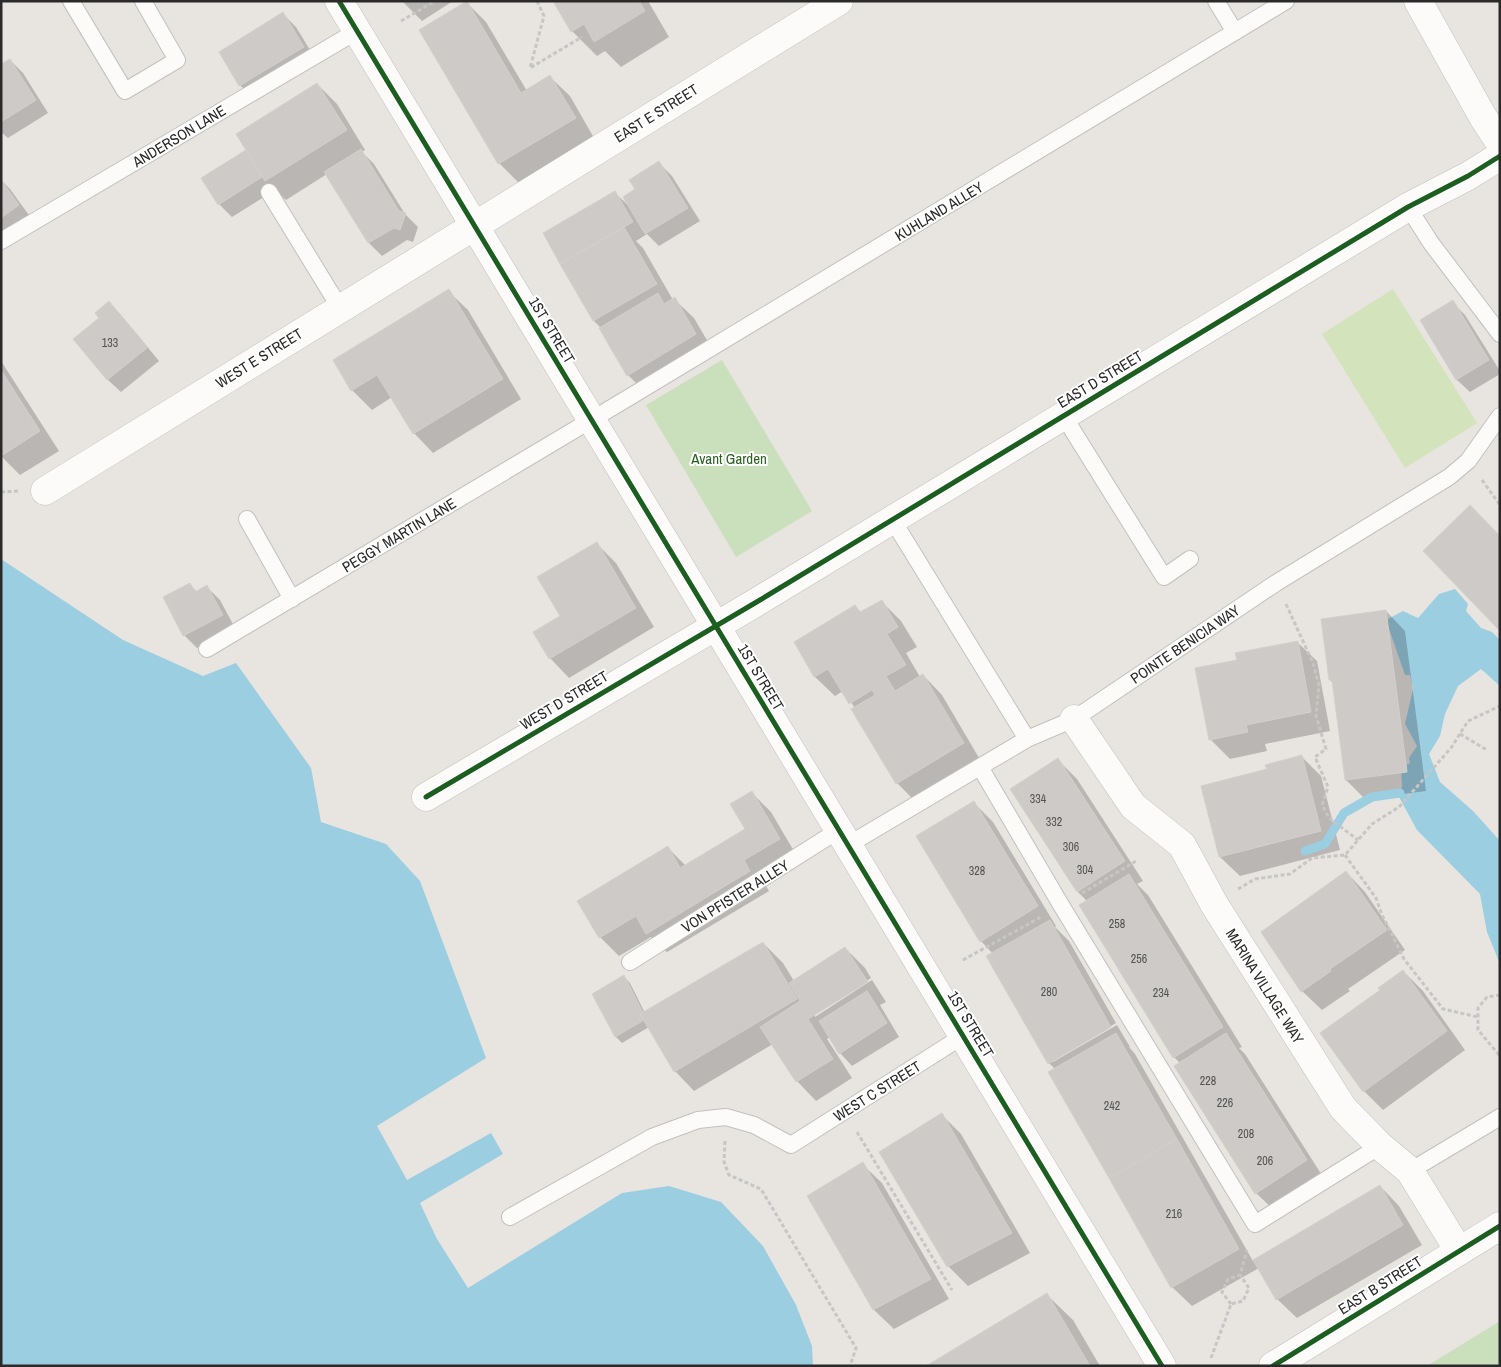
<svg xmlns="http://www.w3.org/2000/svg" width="1501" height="1367" viewBox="0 0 1501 1367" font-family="'Archivo Narrow',sans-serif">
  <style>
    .green { fill: #cae0bc }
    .pitch { fill: #d3e3bb }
    .water { fill: #9bcee1 }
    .shadow { fill: #0003 }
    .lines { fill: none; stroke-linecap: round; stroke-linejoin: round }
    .stream { stroke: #9bcee1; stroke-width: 9 }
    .building { fill: #cdcac7; stroke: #d3d0cc }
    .service-casing { stroke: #c2c0c0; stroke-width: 18 }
    .minor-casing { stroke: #c2c0c0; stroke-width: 29 }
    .secondary-casing { stroke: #c2c0c0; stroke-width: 29 }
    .path { stroke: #c6c6c5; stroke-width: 3; stroke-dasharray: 4 2.5; stroke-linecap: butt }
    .service { stroke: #fcfbfa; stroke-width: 16 }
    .minor { stroke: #fcfbfa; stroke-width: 28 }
    .secondary { stroke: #fcfbfa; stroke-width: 28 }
    .cycleway-casing { stroke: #fff; stroke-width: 8 }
    .cycleway { stroke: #1b5e20; stroke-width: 5 }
    .labels { text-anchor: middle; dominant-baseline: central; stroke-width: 4; stroke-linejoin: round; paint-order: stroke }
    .number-label { font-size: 12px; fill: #545453 }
    .street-label { font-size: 15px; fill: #2a2a2a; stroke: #fff }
    .park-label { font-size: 15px; fill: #2c6021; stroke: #fff }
  </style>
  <rect width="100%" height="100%" fill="#e8e4e0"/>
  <path class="green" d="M 722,360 L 812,511 L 736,557 L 646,405 Z
    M 1500,1321 L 1500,1366 L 1427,1366 Z"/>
  <path class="pitch" d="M 1393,289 L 1477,423 L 1405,468 L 1322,334 Z"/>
  <path class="water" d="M 1,559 L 123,640 L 203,676 L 236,663 L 311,768 L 321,822 L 386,844 L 420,881 L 486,1058 L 377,1126 L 407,1180 L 491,1133 L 503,1154 L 420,1203 L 437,1239 L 468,1288 L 622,1193 L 669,1186 L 721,1202 L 763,1246 L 796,1305 L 812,1346 L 813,1366 L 1,1366 Z
    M 1455,589 L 1468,604 L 1466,611 L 1481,628 L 1492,632 L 1500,640 L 1500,686 L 1481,669 L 1458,686 L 1445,714 L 1440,736 L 1429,754 L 1440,782 L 1473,811 L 1500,841 L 1500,964 L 1487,932 L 1480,894 L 1417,830 L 1399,797 L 1402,786 L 1401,768 L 1410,763 L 1409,758 L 1417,746 L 1405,724 L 1413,689 L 1410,675 L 1405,675 L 1386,620 L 1403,611 L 1418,618 L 1439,594 Z"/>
  <path class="shadow" d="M 402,1 L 453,1 L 422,21 Z
    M 554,1 L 648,1 L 669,37 L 621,67 L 605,51 L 597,56 L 572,31 Z
    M 466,2 L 486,22 L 527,91 L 550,77 L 570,96 L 594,138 L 519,183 L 499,163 L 420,30 Z
    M 283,14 L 296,27 L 316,60 L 253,98 L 240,85 Z
    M 10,60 L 23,73 L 48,113 L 8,138 L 1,132 L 1,66 Z
    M 317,84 L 337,104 L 365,150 L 362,152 L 374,164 L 405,214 L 418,227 L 413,242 L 407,240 L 382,256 L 369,243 L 327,174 L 286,200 L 275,190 L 232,217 L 219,204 L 203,178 L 245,151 Z
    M 659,163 L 672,176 L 700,221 L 659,246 L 647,234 L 636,241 L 643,248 L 673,300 L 674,299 L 694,318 L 715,354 L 647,394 L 628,375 L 601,328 L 594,321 L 614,192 L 629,206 L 637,190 Z
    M 1,180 L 10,189 L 31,218 L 1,241 Z
    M 448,291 L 468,310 L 521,399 L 433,453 L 414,433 L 392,397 L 372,410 L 352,390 L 334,360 Z
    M 1452,302 L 1465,315 L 1500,371 L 1500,374 L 1470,392 L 1457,380 L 1421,321 Z
    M 108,303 L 121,315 L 159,361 L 121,392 L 108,380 L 75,339 L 100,318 Z
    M 1,361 L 59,451 L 20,475 L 1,456 Z
    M 597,544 L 616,563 L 654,627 L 569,678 L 550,658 L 561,616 Z
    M 190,585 L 197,592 L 207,587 L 220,600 L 235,628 L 197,648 L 184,635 Z
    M 881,601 L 901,621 L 917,647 L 906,653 L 920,677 L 923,675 L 942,695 L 982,763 L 916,802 L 897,783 L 855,708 L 843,691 L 835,696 L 815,677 L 796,643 L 855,607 L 861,613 Z
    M 1386,611 L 1405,631 L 1426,791 L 1365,799 L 1346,780 L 1333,683 L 1330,680 Z
    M 1297,642 L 1317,661 L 1330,731 L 1265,744 L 1267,751 L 1230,759 L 1210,739 L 1238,661 Z
    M 1302,757 L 1321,776 L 1340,850 L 1240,876 L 1220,857 L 1268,770 Z
    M 1057,759 L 1077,779 L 1143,881 L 1137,884 L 1148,895 L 1242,1047 L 1239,1048 L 1245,1054 L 1325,1180 L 1276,1212 L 1256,1193 L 1180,1063 L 1174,1057 L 1087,901 L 1078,892 L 1012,790 Z
    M 752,793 L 771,812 L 798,858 L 762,880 L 769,891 L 667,952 L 651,937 L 619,956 L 600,937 L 668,848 L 686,866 L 747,829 Z
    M 973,802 L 993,822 L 1056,926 L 1055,927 L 1069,941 L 1116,1023 L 1053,1060 L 1053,1062 L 1117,1025 L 1130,1047 L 1129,1047 L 1135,1054 L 1253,1261 L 1380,1186 L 1399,1206 L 1422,1245 L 1297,1318 L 1277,1299 L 1259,1268 L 1192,1306 L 1172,1287 L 1055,1069 L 1049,1063 L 993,954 L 981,941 Z
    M 1346,872 L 1365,892 L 1405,950 L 1348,989 L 1350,991 L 1322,1010 L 1302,991 Z
    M 763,943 L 783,963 L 794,981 L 845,948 L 865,968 L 871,978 L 815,1014 L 815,1017 L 872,980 L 886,1002 L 880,1005 L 899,1037 L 852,1066 L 840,1053 L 830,1037 L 827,1039 L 852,1078 L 816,1101 L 797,1081 L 773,1044 L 694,1091 L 675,1071 L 649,1027 L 622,1043 L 616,1037 L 594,995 L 624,977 L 630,983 L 645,1013 Z
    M 1403,971 L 1423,991 L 1465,1050 L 1383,1110 L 1364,1091 L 1381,990 Z
    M 942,1115 L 961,1134 L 1030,1253 L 968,1286 L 948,1266 L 881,1152 Z
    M 862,1164 L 882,1183 L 949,1299 L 894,1329 L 874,1310 L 809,1197 Z
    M 1047,1295 L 1073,1320 L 1100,1366 L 929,1366 Z"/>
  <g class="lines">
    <path class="stream" d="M 1305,851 L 1325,844 L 1344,813 L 1372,797 L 1400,793"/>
  </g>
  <path class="building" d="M 467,1 L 521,93 L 550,75 L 576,118 L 498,164 L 419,30 Z
    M 553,1 L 639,1 L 645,11 L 594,42 L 584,24 L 571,32 Z
    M 283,12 L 304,47 L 239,86 L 219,52 Z
    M 10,59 L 36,100 L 1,122 L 1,64 Z
    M 317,83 L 347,130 L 265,181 L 236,134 Z
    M 361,149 L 399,211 L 406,213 L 400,230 L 394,228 L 368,243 L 324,172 Z
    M 246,150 L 262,177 L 218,205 L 201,178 Z
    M 659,161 L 688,208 L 645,234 L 623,197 L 635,189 L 629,180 Z
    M 1,180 L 19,205 L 1,218 Z
    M 615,191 L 633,222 L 560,264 L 543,233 Z
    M 624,227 L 657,284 L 593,321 L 560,264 Z
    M 449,289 L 503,379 L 413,434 L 377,375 L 351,391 L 333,360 Z
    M 658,293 L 664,304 L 675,297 L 696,334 L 627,376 L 599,328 Z
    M 1453,300 L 1489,360 L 1456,380 L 1420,320 Z
    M 109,301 L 147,348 L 107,380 L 73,339 L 99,318 L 95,313 Z
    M 1,370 L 40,431 L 1,456 Z
    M 1470,505 L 1500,536 L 1500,631 L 1423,551 Z
    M 597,542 L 636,608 L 549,659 L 533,632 L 560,616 L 537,577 Z
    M 190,583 L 195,592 L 207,585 L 223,615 L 183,636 L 163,597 Z
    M 882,600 L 898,627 L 887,634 L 906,665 L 886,676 L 895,691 L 923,674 L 964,743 L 896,784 L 851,709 L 875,695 L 872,690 L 849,704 L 828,669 L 814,677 L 794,642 L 855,605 L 860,612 Z
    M 1386,610 L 1407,772 L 1345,780 L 1332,680 L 1329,680 L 1321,619 Z
    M 1298,641 L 1311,712 L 1246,725 L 1248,732 L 1209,740 L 1195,668 L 1237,660 L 1235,653 Z
    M 1302,755 L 1321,831 L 1219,857 L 1201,786 L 1267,769 L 1265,765 Z
    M 1058,758 L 1125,861 L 1077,892 L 1010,789 Z
    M 752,791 L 780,839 L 744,860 L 750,871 L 646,934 L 636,916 L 599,938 L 577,901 L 668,846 L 680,868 L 745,829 L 730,804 Z
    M 974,801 L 1038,906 L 980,942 L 916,836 Z
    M 1346,871 L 1387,930 L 1330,969 L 1331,971 L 1301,992 L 1261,932 Z
    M 1129,874 L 1223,1027 L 1173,1058 L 1079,905 Z
    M 1050,920 L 1111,1027 L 1048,1064 L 986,956 Z
    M 763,942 L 797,999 L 674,1072 L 640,1014 Z
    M 845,947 L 868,982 L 808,1019 L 833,1059 L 796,1082 L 760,1027 L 800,1001 L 789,983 Z
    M 1403,970 L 1447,1031 L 1363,1092 L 1320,1033 L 1380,990 L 1378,988 Z
    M 624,975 L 643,1013 L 640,1014 L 644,1020 L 615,1037 L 592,994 Z
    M 867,991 L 887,1023 L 839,1054 L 819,1021 Z
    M 1116,1033 L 1177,1139 L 1109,1178 L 1048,1072 Z
    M 1226,1033 L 1307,1160 L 1255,1194 L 1174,1066 Z
    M 942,1113 L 1012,1233 L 947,1267 L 879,1152 Z
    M 1177,1139 L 1239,1249 L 1171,1288 L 1109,1178 Z
    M 863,1162 L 931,1279 L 873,1310 L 807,1196 Z
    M 1380,1185 L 1403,1225 L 1276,1300 L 1253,1260 Z
    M 1047,1293 L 1090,1366 L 926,1366 Z"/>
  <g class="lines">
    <defs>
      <path id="service" d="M 71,1 L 125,91 L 177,60 L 143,1
        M 1216,1 L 1235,32
        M 269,192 L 340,308
        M 1408,207 L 1431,243 L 1500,334
        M 1,241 L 357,31
        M 1063,415 L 1164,577 L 1190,559
        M 247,519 L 292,599
        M 892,519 L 1027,739
        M 207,649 L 628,398 L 1286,1
        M 980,767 L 1061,905 L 1255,1224 L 1380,1146
        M 848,845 L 1027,739 L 1074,719 L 1276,583 L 1449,477 L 1468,461 L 1500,416
        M 630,962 L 839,830
        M 1410,1171 L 1500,1117
        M 510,1217 L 652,1137 L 698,1120 L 726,1117 L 754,1125 L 791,1145 L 963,1036"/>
      <path id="minor" d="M 1418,1 L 1483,117 L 1500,143
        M 45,491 L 839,1
        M 1074,719 L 1133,806 L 1182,845 L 1214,904 L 1343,1108 L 1380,1146 L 1410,1171 L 1459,1251
        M 426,797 L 760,600 L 1408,207 L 1468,176 L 1500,156
        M 1273,1366 L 1500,1226"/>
      <path id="secondary" d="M 339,1 L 1162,1366"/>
    </defs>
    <use href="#service" class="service-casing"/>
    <use href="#minor" class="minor-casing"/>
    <use href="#secondary" class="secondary-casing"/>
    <path class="path" d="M 537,1 L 544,16 L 530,68 L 582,37
      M 401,21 L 435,1
      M 1482,480 L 1500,505
      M 1,492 L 18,491
      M 1286,604 L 1313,663 L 1319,685 L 1316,716 L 1326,749 L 1315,757 L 1328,787 L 1322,805 L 1329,818 L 1358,840
      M 1460,734 L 1487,750
      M 1345,855 L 1376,898 L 1382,915 L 1404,959 L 1443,1009 L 1478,1017
      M 1238,889 L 1255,879 L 1290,874 L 1312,858 L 1345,855 L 1372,824 L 1399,807 L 1451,748 L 1468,721 L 1500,706
      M 1082,893 L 1138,860
      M 963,960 L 1041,917
      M 1500,995 L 1487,997 L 1478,1008 L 1478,1030 L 1500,1056
      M 857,1132 L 952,1290
      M 725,1141 L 724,1162 L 729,1175 L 761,1189 L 856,1348 L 850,1366
      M 1231,1304 L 1222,1292 L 1228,1279 L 1240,1275
      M 1211,1358 L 1231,1304 L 1243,1301 L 1249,1288 L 1240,1275 L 1247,1250"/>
    <use href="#service" class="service"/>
    <use href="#minor" class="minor"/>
    <use href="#secondary" class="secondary"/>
    <defs>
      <path id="cycleway" d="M 339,1 L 1162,1366
        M 426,797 L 760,600 L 1408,207 L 1468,176 L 1500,156
        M 1273,1366 L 1500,1226"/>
    </defs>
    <use href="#cycleway" class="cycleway-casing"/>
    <use href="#cycleway" class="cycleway"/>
  </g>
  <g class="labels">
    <g class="number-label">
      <text x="110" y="343">133</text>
      <text x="1038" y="799">334</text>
      <text x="1054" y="822">332</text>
      <text x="1071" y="847">306</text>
      <text x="1085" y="870">304</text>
      <text x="977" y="871">328</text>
      <text x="1117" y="924">258</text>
      <text x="1139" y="959">256</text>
      <text x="1049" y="992">280</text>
      <text x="1161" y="993">234</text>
      <text x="1208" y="1081">228</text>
      <text x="1225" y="1103">226</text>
      <text x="1112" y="1106">242</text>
      <text x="1246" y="1134">208</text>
      <text x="1265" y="1161">206</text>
      <text x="1174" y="1214">216</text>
    </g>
    <g class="street-label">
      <text transform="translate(656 113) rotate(-32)">EAST E STREET</text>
      <text transform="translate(179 136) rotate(-31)">ANDERSON LANE</text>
      <text transform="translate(939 211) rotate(-31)">KUHLAND ALLEY</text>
      <text transform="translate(552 330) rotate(59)">1ST STREET</text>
      <text transform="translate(259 358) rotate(-32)">WEST E STREET</text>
      <text transform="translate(1100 379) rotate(-31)">EAST D STREET</text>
      <text transform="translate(399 535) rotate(-31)">PEGGY MARTIN LANE</text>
      <text transform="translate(1185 644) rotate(-34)">POINTE BENICIA WAY</text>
      <text transform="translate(761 677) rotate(59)">1ST STREET</text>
      <text transform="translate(564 700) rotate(-31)">WEST D STREET</text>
      <text transform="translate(735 896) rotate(-32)">VON PFISTER ALLEY</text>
      <text transform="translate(1265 986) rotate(58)">MARINA VILLAGE WAY</text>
      <text transform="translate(971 1024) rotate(59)">1ST STREET</text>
      <text transform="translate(877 1091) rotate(-32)">WEST C STREET</text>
      <text transform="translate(1380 1285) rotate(-32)">EAST B STREET</text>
    </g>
    <g class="park-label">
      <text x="729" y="458">Avant Garden</text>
    </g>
  </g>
  <rect width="1501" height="1367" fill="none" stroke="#2a2a2a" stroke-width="5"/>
</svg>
